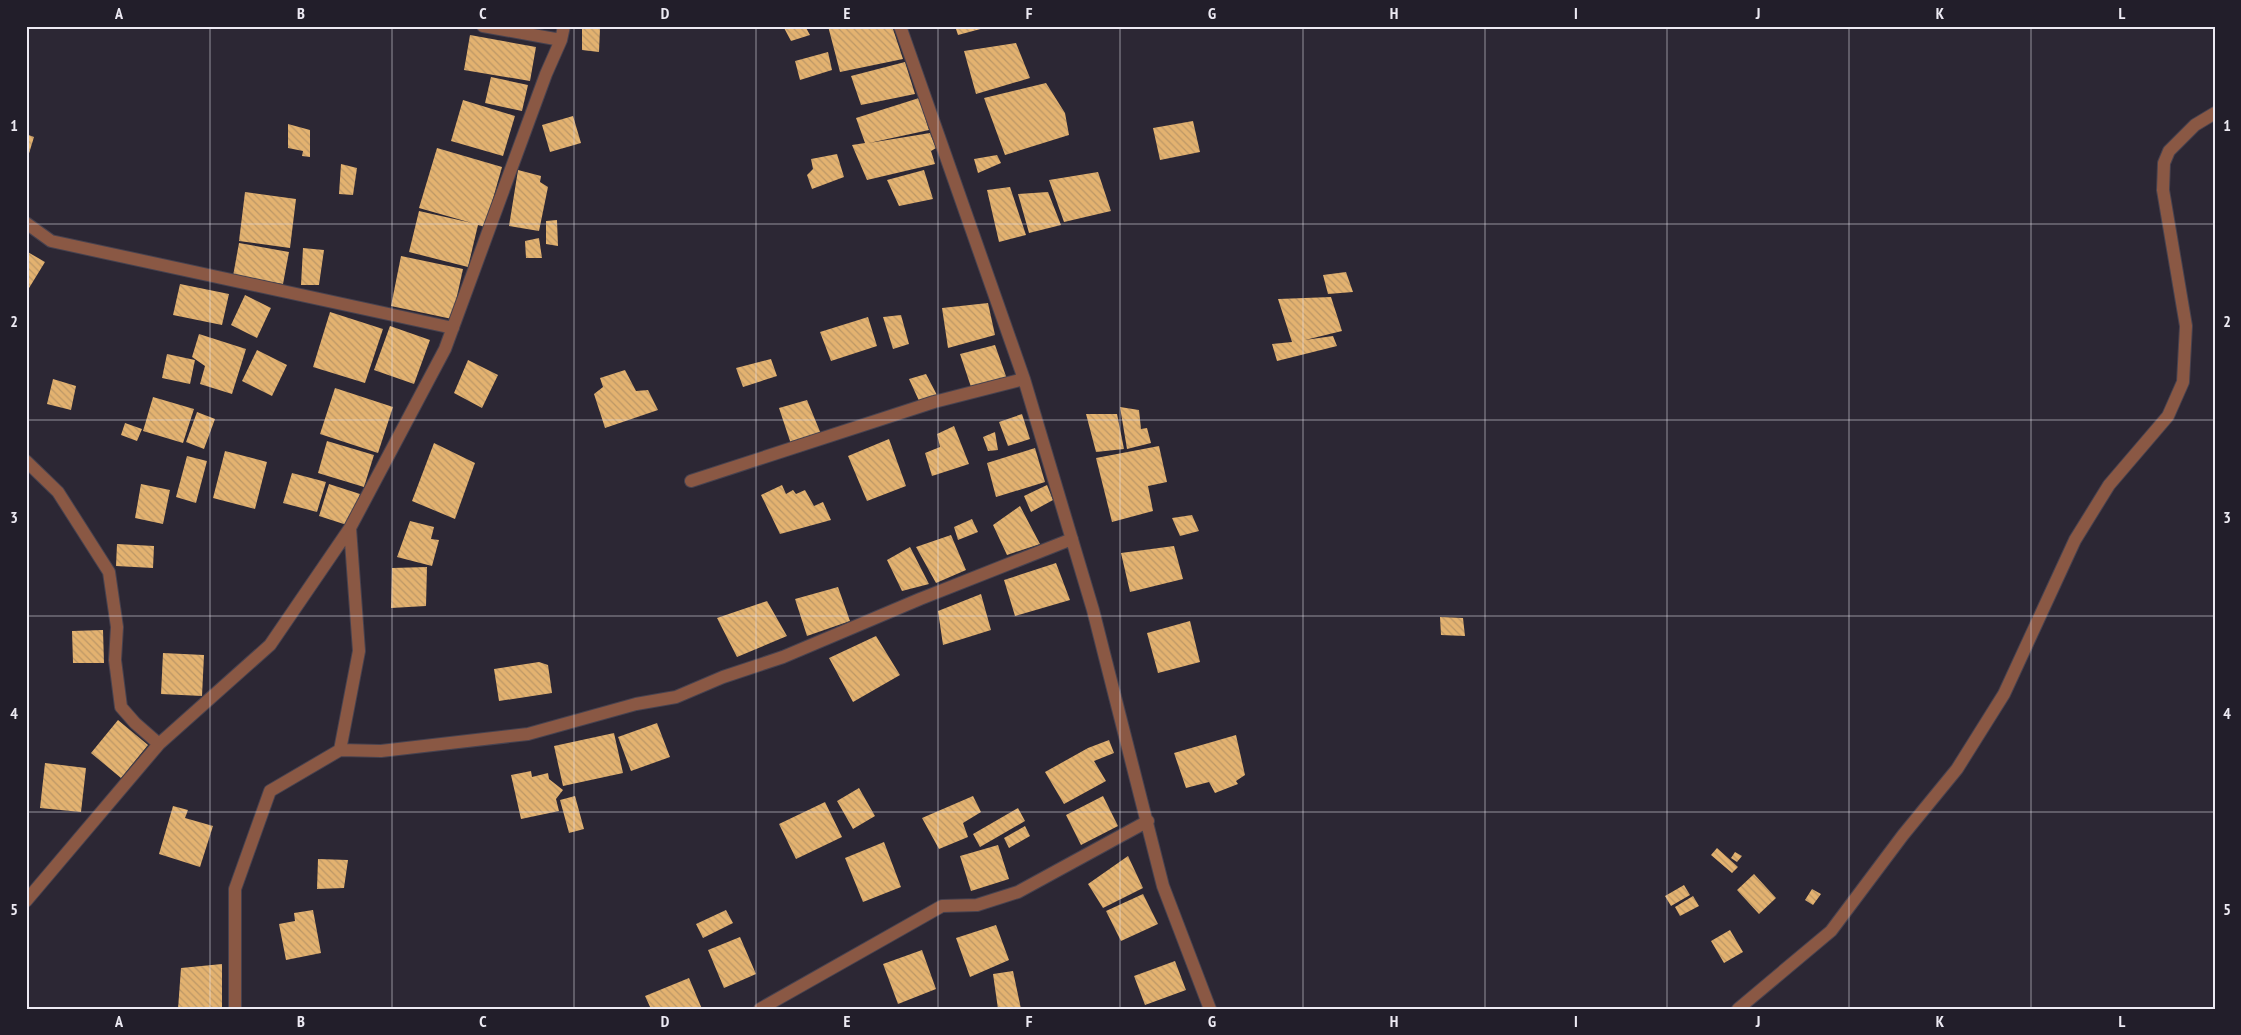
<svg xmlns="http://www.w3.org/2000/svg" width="2241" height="1035" viewBox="0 0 2241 1035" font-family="'PT Sans Narrow',sans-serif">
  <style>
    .building { fill: url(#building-back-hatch) }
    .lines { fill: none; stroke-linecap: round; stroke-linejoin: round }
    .minor-casing { stroke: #47424f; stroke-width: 14 }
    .minor { stroke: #8a5844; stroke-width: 12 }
    .grid { fill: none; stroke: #edeaf3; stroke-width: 1; stroke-opacity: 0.55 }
    .neatline { fill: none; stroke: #edeaf3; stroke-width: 2 }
    .grid-label { font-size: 16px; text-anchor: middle; font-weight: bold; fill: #edeaf3 }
  </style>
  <defs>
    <pattern id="building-back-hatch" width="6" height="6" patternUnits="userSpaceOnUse" patternTransform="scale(1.25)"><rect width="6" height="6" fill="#e3b270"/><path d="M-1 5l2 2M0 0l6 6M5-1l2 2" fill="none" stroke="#bc9766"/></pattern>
  </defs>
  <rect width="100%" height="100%" fill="#2c2734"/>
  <path class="building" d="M 783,26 L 805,26 L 810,35 L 791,41 Z
    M 828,26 L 892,26 L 903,59 L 840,72 Z
    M 955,26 L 988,26 L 988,27 L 958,35 Z
    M 582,28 L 600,29 L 599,52 L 582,50 Z
    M 470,35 L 536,47 L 530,81 L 464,70 Z
    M 1016,43 L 1030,78 L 976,94 L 964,51 Z
    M 828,52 L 832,70 L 800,80 L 795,61 Z
    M 905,62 L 915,94 L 861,105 L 851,76 Z
    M 491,77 L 528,85 L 522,111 L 485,103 Z
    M 1046,83 L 1065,113 L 1069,135 L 1005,155 L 984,98 Z
    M 919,98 L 929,130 L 869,143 L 930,133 L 936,148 L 931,151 L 935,164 L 867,180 L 852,145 L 865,143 L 856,118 Z
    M 463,100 L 515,116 L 503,156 L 451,141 Z
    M 573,116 L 581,143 L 550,152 L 542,125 Z
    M 1193,121 L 1200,152 L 1160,160 L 1153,128 Z
    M 288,124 L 310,130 L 310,157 L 302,156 L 303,151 L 288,148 Z
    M 26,134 L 34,137 L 27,160 L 26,160 Z
    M 437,148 L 502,167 L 485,227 L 478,225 L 468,267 L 409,252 L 419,211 L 472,223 L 419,208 Z
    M 837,154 L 844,177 L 812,189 L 807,175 L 813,169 L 811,159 Z
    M 997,155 L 1001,163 L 978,173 L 974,159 Z
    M 341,164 L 357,168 L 353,195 L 339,194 Z
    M 518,170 L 541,176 L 540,182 L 548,187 L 539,231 L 509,226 Z
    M 924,170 L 933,199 L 899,206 L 887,180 Z
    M 1098,172 L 1111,211 L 1064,222 L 1049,180 Z
    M 1010,187 L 1026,235 L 999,242 L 987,190 Z
    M 245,192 L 296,199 L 290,248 L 239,241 Z
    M 1048,192 L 1061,225 L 1029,233 L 1018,194 Z
    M 557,220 L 558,246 L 546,244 L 546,221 Z
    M 539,238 L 542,258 L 526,258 L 525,241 Z
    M 239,243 L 289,252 L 283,284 L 233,276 Z
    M 303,248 L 324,250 L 319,285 L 301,285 Z
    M 26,251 L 45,262 L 26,293 Z
    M 401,256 L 463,269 L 452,319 L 391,306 Z
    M 1346,272 L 1353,292 L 1328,294 L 1323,275 Z
    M 180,284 L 229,294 L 222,325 L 173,315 Z
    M 245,295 L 271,308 L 257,338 L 231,325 Z
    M 1331,297 L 1342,331 L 1305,340 L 1333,336 L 1337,346 L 1277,361 L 1272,344 L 1292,342 L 1278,299 Z
    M 988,303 L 995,335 L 948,348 L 942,308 Z
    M 330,312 L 383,329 L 365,383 L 313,367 Z
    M 901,315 L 909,344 L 893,349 L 883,317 Z
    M 868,317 L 877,346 L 831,361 L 820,332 Z
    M 390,326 L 430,340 L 414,384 L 374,370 Z
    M 199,334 L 246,349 L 232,394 L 200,384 L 205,366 L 192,357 Z
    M 995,345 L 1007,379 L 971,387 L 960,354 Z
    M 257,350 L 287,365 L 272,396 L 242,381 Z
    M 167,354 L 195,360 L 190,384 L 162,378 Z
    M 771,359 L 777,376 L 743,387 L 736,368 Z
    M 468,360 L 498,375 L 482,408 L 454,393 Z
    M 625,370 L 636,391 L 648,390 L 658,410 L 605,428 L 594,394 L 603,387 L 600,378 Z
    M 926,374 L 938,397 L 920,403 L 909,379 Z
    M 53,379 L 76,386 L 71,410 L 47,404 Z
    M 335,388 L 393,407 L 378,453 L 320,434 Z
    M 153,397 L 194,409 L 183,443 L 143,431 Z
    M 807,400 L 821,434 L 791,444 L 779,408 Z
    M 1120,407 L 1139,410 L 1141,429 L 1147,428 L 1151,443 L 1127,449 Z
    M 197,412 L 215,419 L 204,449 L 186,442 Z
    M 1022,414 L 1030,439 L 1008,446 L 999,422 Z
    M 1086,414 L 1117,414 L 1124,449 L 1096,452 Z
    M 125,423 L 142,429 L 137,441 L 121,435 Z
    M 954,426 L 969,464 L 932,476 L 925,453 L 940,447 L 937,434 Z
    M 995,432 L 998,450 L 988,451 L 983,437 Z
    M 889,439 L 906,486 L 867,501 L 848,456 Z
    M 327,441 L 374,455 L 364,487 L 318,473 Z
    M 434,443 L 475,463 L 455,519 L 412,501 Z
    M 1159,446 L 1167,482 L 1148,486 L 1153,511 L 1112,522 L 1096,458 Z
    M 1035,448 L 1045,482 L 996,497 L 987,463 Z
    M 225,451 L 267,462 L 255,509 L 213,498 Z
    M 187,456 L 207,461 L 196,503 L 176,497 Z
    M 292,473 L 326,482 L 317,512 L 283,503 Z
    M 141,484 L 170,490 L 163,524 L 135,518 Z
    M 329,484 L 360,494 L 350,526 L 319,516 Z
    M 782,485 L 786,494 L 793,490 L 796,494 L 805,490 L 814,506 L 823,502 L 831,520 L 780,534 L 761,495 Z
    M 1047,485 L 1053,500 L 1031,512 L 1024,496 Z
    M 1020,506 L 1040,544 L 1007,555 L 993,525 Z
    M 1192,515 L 1199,531 L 1180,536 L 1172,518 Z
    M 972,519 L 978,532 L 958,540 L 954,527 Z
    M 410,521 L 434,527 L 431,539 L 439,540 L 432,566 L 397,557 Z
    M 951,535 L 966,570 L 936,583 L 916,547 Z
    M 117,544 L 154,546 L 153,568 L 116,566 Z
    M 1174,546 L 1183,579 L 1130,592 L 1121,553 Z
    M 910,547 L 929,584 L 902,591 L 887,560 Z
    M 1056,563 L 1070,600 L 1015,616 L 1004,580 Z
    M 427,567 L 426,606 L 391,608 L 392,568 Z
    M 838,587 L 850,621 L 807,636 L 795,599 Z
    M 981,594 L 991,630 L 943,645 L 938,611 Z
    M 767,601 L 787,636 L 737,657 L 717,618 Z
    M 1440,617 L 1463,618 L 1465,636 L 1441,635 Z
    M 1190,621 L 1200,662 L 1158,673 L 1147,633 Z
    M 103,630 L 104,663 L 73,663 L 72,631 Z
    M 876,636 L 900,675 L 853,702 L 829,658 Z
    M 163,653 L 204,655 L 202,696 L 161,694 Z
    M 539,662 L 548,665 L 552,693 L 499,701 L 494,669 Z
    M 118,720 L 148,745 L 121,778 L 91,753 Z
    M 657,723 L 670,757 L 631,771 L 618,737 Z
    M 614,733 L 623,773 L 563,786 L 554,746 Z
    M 1236,735 L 1245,775 L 1236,781 L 1238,784 L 1215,793 L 1209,782 L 1186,788 L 1174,753 Z
    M 1109,740 L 1114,753 L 1094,761 L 1106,781 L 1064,804 L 1045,772 L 1088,748 Z
    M 45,763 L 86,768 L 81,812 L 40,808 Z
    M 531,771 L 532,777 L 548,773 L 549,779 L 563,790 L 556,799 L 559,811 L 521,819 L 511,775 Z
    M 859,788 L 875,816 L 853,829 L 837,801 Z
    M 575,796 L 584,829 L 569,833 L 560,800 Z
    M 973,796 L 981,812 L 963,823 L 968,837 L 939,849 L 922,818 Z
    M 1103,796 L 1118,826 L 1081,845 L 1066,815 Z
    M 825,802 L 842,837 L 796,859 L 779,824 Z
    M 173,806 L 188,810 L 185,818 L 213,826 L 200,867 L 159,854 Z
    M 1018,808 L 1025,821 L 980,847 L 973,834 Z
    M 1025,826 L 1030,836 L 1009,848 L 1004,838 Z
    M 884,842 L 901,887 L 863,902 L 845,858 Z
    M 998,845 L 1009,879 L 971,891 L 960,856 Z
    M 1717,848 L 1738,867 L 1732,873 L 1711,855 Z
    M 1735,852 L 1742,856 L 1737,862 L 1731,858 Z
    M 1128,856 L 1143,888 L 1103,908 L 1088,884 Z
    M 318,859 L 348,860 L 344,888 L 317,889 Z
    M 1754,874 L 1776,898 L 1759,914 L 1737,890 Z
    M 1684,885 L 1690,895 L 1671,906 L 1665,896 Z
    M 1812,889 L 1821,894 L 1813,905 L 1805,900 Z
    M 1143,894 L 1158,924 L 1121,941 L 1106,911 Z
    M 1693,896 L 1699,906 L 1680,916 L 1675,907 Z
    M 313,910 L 321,953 L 286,960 L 279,924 L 295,921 L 294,913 Z
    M 726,910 L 733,923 L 703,938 L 696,924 Z
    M 996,925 L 1009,960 L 970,977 L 956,938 Z
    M 1730,930 L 1743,952 L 1724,963 L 1711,941 Z
    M 740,937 L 756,974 L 724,988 L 708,950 Z
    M 922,950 L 936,989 L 898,1004 L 883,964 Z
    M 1175,961 L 1186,990 L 1145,1005 L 1134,976 Z
    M 222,964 L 222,1009 L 178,1009 L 181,968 Z
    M 1013,971 L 1021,1009 L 998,1009 L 993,974 Z
    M 689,978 L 702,1009 L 651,1009 L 645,996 Z"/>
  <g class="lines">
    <defs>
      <path id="minor" d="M 483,26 L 561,40
        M 900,26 L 1024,379 L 1093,610 L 1163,886 L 1210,1009
        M 26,223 L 51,241 L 453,328
        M 26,461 L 58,492 L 109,572 L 117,627 L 115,660 L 121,707 L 135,723 L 159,744
        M 691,481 L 934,402 L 1024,379
        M 340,750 L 359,651 L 350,528 L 445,349 L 546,74 L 561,40 L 564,26
        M 26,901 L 159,744 L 270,645 L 350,528
        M 235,1009 L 235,889 L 270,791 L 340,750 L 381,751 L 528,734 L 636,704 L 676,697 L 723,677 L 783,657 L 920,599 L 1072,539
        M 760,1009 L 942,906 L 977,905 L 1018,892 L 1148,821
        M 1738,1009 L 1831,931 L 1903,835 L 1957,769 L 2004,694 L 2075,540 L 2109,485 L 2168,416 L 2183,382 L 2186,326 L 2163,190 L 2164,163 L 2169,151 L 2195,125 L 2215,113"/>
    </defs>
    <use href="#minor" class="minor-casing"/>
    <use href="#minor" class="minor"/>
  </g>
  <path class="grid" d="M 210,26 L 210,1009M 392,26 L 392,1009M 574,26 L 574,1009M 756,26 L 756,1009M 938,26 L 938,1009M 1120,26 L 1120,1009M 1303,26 L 1303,1009M 1485,26 L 1485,1009M 1667,26 L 1667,1009M 1849,26 L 1849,1009M 2031,26 L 2031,1009M 26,224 L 2215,224M 26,420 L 2215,420M 26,616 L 2215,616M 26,812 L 2215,812"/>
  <rect width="2241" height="1035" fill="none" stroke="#221e2a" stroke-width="55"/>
  <rect x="28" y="28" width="2186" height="980" class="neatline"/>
  <g class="grid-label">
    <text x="119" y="19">A</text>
    <text x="301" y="19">B</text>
    <text x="483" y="19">C</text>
    <text x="665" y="19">D</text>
    <text x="847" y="19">E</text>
    <text x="1029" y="19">F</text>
    <text x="1212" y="19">G</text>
    <text x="1394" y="19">H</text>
    <text x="1576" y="19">I</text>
    <text x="1758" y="19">J</text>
    <text x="1940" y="19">K</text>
    <text x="2122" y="19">L</text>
    <text x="14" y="131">1</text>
    <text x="2227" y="131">1</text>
    <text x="14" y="327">2</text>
    <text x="2227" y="327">2</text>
    <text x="14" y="523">3</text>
    <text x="2227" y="523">3</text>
    <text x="14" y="719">4</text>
    <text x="2227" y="719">4</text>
    <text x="14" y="915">5</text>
    <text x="2227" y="915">5</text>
    <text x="119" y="1027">A</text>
    <text x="301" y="1027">B</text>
    <text x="483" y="1027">C</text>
    <text x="665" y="1027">D</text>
    <text x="847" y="1027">E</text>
    <text x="1029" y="1027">F</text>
    <text x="1212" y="1027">G</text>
    <text x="1394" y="1027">H</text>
    <text x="1576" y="1027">I</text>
    <text x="1758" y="1027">J</text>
    <text x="1940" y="1027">K</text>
    <text x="2122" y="1027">L</text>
  </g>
</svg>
